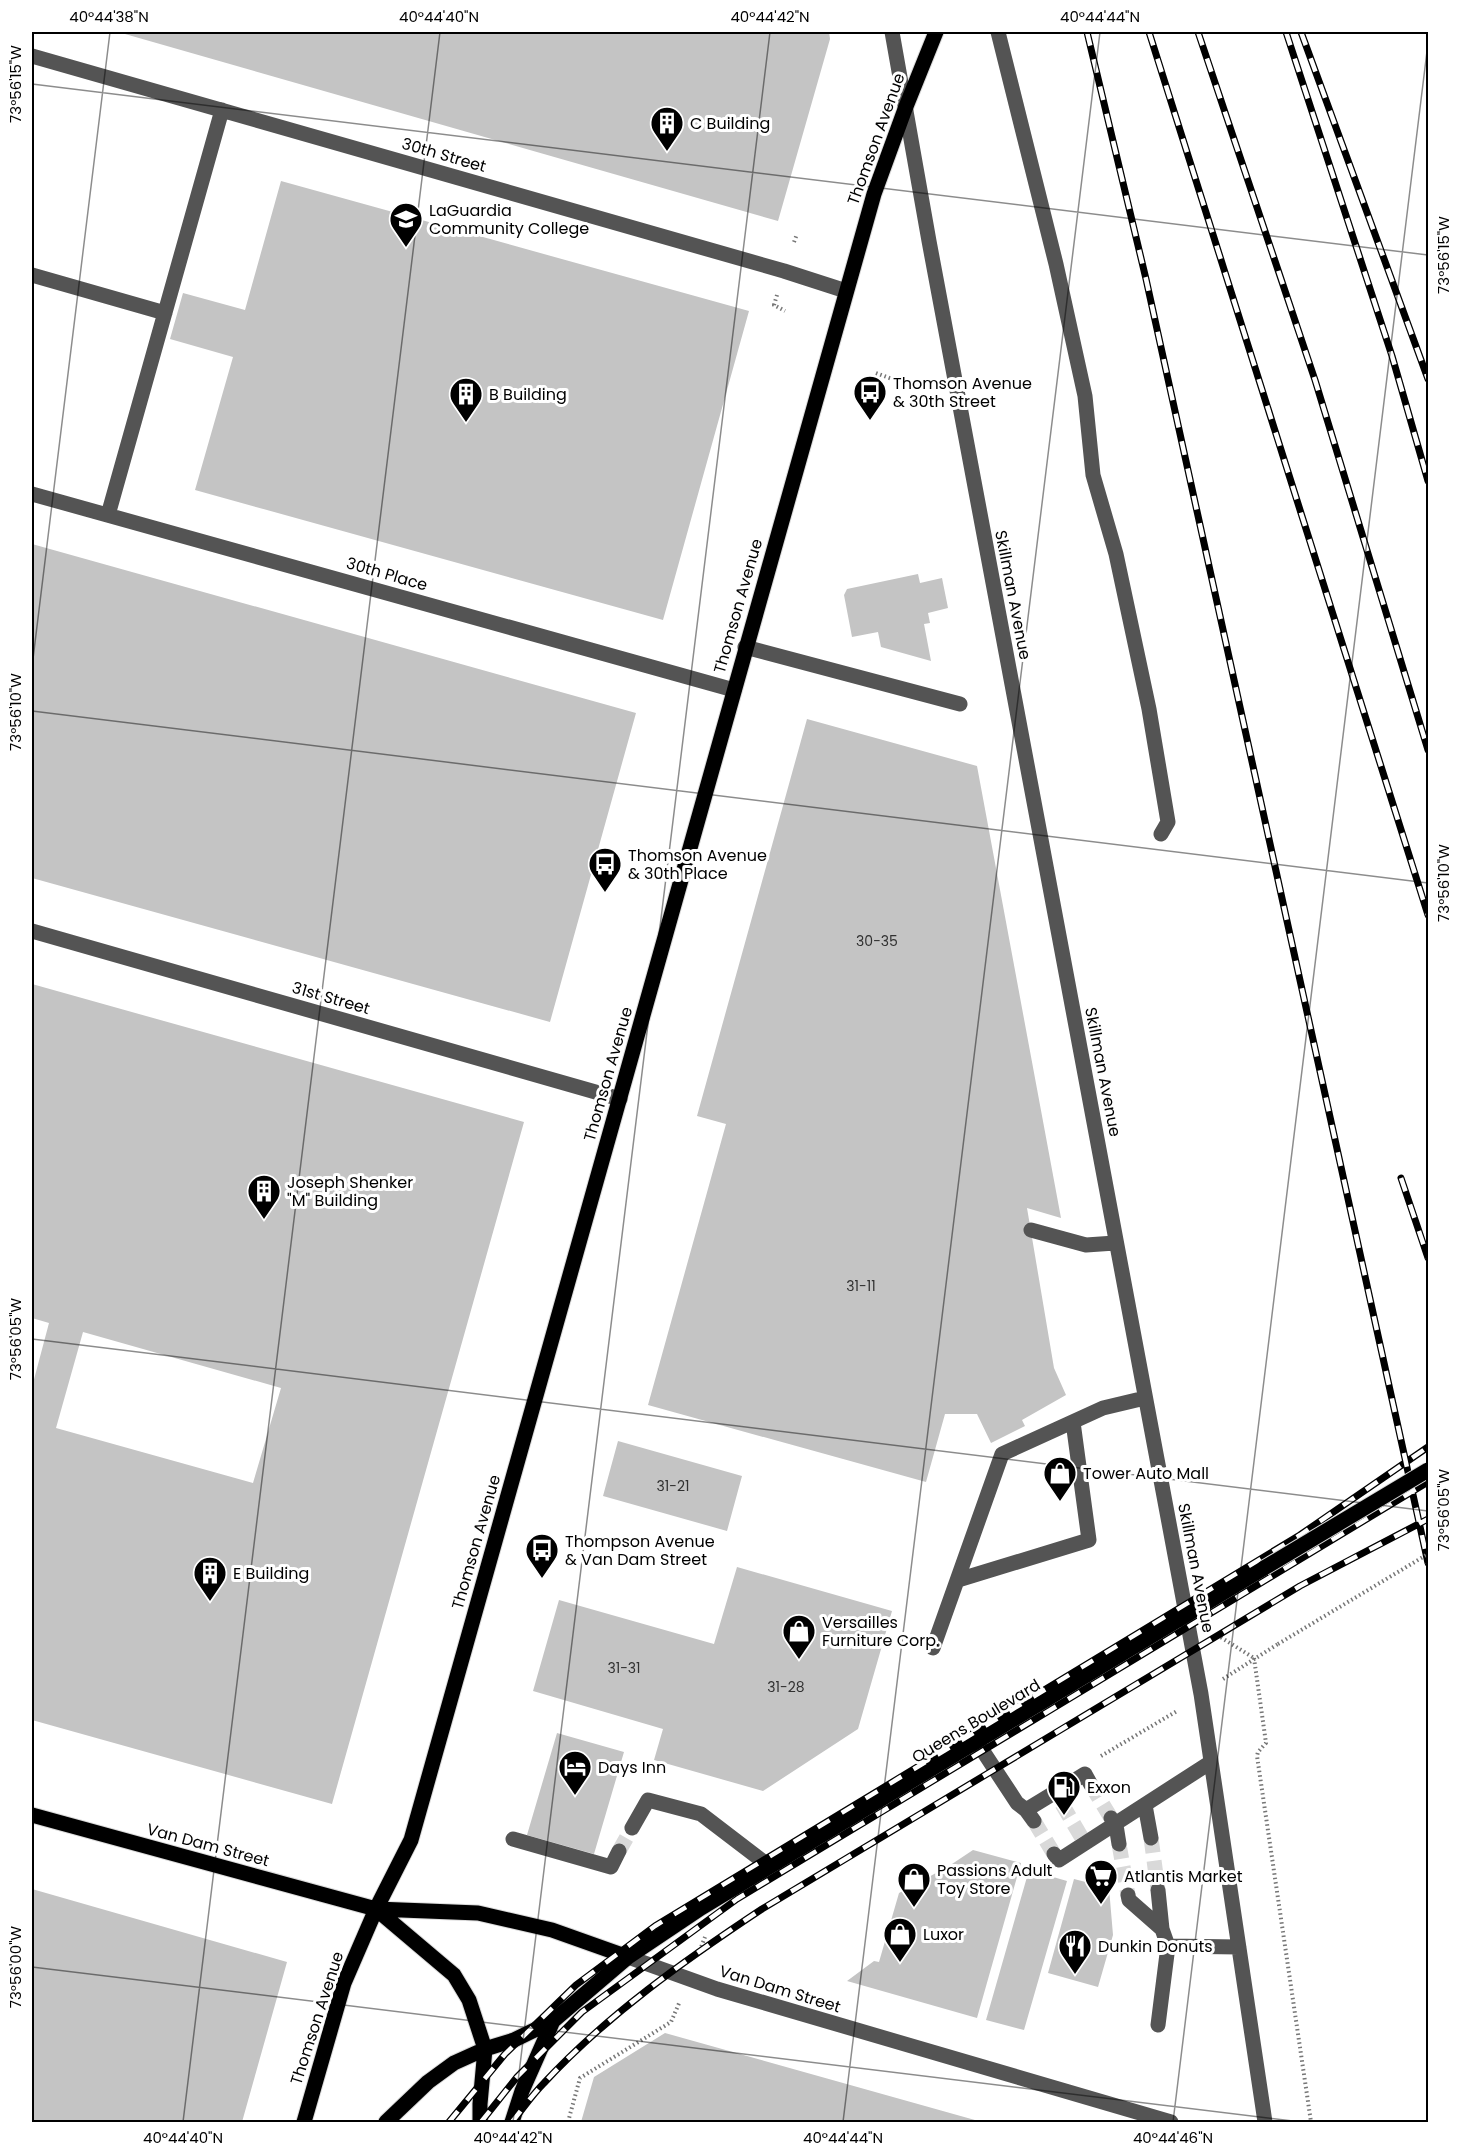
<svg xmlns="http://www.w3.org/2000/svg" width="1460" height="2154" viewBox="0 0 1460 2154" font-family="Poppins,sans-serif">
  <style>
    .building { fill: #c4c4c4; fill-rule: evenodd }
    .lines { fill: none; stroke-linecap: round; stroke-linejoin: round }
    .minor-tunnel { stroke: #d9d9d9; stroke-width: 15; stroke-dasharray: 15 8; stroke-linecap: butt }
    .major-casing { stroke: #dbdbdb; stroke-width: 17 }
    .path { stroke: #767676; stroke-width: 4; stroke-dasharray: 1.5 3; stroke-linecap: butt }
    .minor { stroke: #545454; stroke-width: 15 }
    .major { stroke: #000; stroke-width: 15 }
    .rail-casing { stroke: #000; stroke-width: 7 }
    .rail { stroke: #fff; stroke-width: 4.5; stroke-dasharray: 14; stroke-linecap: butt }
    .major-bridge-casing { stroke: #dbdbdb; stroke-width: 17; stroke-linecap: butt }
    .path-bridge { stroke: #767676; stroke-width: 4; stroke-dasharray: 1.5 3; stroke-linecap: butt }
    .major-bridge { stroke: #000; stroke-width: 15 }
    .ticks { fill: none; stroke: #000; stroke-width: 1.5; stroke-opacity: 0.45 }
    .labels { text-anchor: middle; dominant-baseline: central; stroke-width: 6; stroke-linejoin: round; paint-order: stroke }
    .number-label { font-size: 14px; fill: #313131 }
    .poi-label { font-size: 16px; fill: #000; stroke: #fff; text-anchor: start }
    .street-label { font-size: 16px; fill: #000; stroke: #fff }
    .neatline { fill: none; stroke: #000; stroke-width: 2 }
    .ticks-label { font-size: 15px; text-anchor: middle; fill: #000 }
  </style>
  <rect width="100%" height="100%" fill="#fff"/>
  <path class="building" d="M 118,32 L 829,32 L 830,39 L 778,221 Z
    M 281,181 L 749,311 L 663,620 L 195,490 L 233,357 L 170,339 L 183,293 L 245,310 Z
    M 32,544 L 636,713 L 550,1022 L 32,878 Z
    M 918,574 L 920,583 L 942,578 L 948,608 L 928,613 L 930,623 L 924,624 L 931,661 L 881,647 L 878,632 L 852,637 L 844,595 L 847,589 Z
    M 807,719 L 977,766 L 1061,1218 L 1027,1208 L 1054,1368 L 1066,1395 L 1022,1420 L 1025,1426 L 991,1443 L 977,1414 L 945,1414 L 926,1482 L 648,1405 L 726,1124 L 697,1116 Z
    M 32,984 L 524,1122 L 332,1804 L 32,1720 L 32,1387 L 49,1323 L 32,1318 ZM 83,1332 L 281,1388 L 253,1483 L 56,1428 Z
    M 618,1441 L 742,1476 L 727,1531 L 603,1496 Z
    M 737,1567 L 892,1611 L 858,1729 L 763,1791 L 654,1760 L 663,1729 L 533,1691 L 559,1600 L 714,1644 Z
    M 557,1733 L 624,1752 L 594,1854 L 527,1835 Z
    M 973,1850 L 1021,1863 L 977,2018 L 847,1981 L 874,1961 L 879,1962 L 899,1893 L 949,1866 Z
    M 1029,1870 L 1067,1881 L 1024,2030 L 986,2020 Z
    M 1074,1879 L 1109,1888 L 1113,1935 L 1098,1987 L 1048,1973 Z
    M 32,1889 L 287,1962 L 242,2122 L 32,2122 Z
    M 665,2033 L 982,2122 L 581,2122 L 594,2077 Z"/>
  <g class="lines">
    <path class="minor-tunnel" d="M 1091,1785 L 1111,1818
      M 1062,1804 L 1082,1838
      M 1034,1821 L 1054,1854
      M 1151,1838 L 1158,1890
      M 1119,1844 L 1128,1895
      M 619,1851 L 632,1828"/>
    <defs>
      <path id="major" d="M 32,1815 L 376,1909 L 478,1913 L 552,1930 L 628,1957
        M 376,1909 L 454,1975 L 469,2000 L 485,2049 L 480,2104 L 480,2122
        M 304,2122 L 344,1983 L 376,1909 L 411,1840 L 874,194 L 905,109 L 936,32
        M 386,2122 L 428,2082 L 454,2063 L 485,2049 L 514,2040 L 553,2021 L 628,1957 L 701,1908 L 1264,1568
        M 512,2122 L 522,2091 L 553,2021"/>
    </defs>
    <use href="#major" class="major-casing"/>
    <path class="path" d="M 794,242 L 797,234
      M 777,295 L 774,305 L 785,311
      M 876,373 L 892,379
      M 1217,1635 L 1254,1658
      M 1254,1658 L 1266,1743 L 1258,1752 L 1257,1756 L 1311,2122
      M 1223,1679 L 1278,1644
      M 1101,1756 L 1177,1711
      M 698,1955 L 705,1937
      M 568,2122 L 580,2078 L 671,2022 L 680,2001"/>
    <path class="minor" d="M 892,32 L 929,241 L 1201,1694 L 1265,2122
      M 998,32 L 1056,264 L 1085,396 L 1093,475 L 1116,554 L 1149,709 L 1168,822 L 1161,834
      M 32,56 L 784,271 L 846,291
      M 32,275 L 165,313
      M 32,494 L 734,690
      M 108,515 L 222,110
      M 745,647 L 960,704
      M 32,931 L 620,1099
      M 1031,1230 L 1086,1245 L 1115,1243
      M 958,1580 L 1089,1540 L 1073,1422
      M 933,1648 L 1002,1454 L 1103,1408 L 1145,1398
      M 977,1742 L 1017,1803 L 1026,1810 L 1034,1821
      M 1145,1805 L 1151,1838
      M 1026,1810 L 1085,1774 L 1091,1785
      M 1111,1818 L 1116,1825 L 1119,1844
      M 632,1828 L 648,1800 L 701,1814 L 769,1866
      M 513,1839 L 611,1867 L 619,1851
      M 1054,1854 L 1059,1860 L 1211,1762
      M 1158,1890 L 1162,1929 L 1168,1946 L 1239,1947
      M 1128,1895 L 1129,1900 L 1162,1929
      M 628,1957 L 717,1989 L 1171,2122
      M 1158,2025 L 1168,1946"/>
    <use href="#major" class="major"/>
    <defs>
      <path id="rail" d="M 1087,32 L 1146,279 L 1428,1563
        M 1149,32 L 1428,915
        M 1198,32 L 1315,380 L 1428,750
        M 1286,32 L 1392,356 L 1428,481
        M 1301,32 L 1428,379
        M 1401,1178 L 1428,1258
        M 449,2122 L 505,2054 L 576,1985 L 655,1926 L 1300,1535 L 1428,1447
        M 481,2122 L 517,2077 L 582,2012 L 737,1899 L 1428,1482
        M 512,2122 C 522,2110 532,2095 544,2083 C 607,2015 685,1960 762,1909 L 1300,1586 L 1428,1519"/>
    </defs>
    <use href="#rail" class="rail-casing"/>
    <use href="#rail" class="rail"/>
    <defs>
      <path id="major-bridge" d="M 1264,1568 L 1428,1470"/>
    </defs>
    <use href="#major-bridge" class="major-bridge-casing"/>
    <path class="path-bridge" d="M 1278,1644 L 1428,1554"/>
    <use href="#major-bridge" class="major-bridge"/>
  </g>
  <path class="ticks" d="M 32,84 L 1428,255M 32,667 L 110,32M 32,711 L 1428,883M 32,1339 L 1428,1511M 32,1967 L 1301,2122M 183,2122 L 440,32M 513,2122 L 770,32M 843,2122 L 1100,32M 1173,2122 L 1428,43"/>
  <defs>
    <symbol id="building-pin" viewBox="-11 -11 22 30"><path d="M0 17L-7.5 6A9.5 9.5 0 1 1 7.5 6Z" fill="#000" stroke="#fff"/><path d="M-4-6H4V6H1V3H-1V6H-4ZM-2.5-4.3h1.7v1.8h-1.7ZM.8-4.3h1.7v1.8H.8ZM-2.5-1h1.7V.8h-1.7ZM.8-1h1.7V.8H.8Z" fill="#fff"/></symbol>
    <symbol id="university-pin" viewBox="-11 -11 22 30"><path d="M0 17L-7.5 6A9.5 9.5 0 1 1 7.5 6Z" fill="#000" stroke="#fff"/><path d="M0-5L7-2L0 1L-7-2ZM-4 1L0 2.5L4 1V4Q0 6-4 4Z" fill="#fff"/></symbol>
    <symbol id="bus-pin" viewBox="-11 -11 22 30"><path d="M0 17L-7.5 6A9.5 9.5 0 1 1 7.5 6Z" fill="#000" stroke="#fff"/><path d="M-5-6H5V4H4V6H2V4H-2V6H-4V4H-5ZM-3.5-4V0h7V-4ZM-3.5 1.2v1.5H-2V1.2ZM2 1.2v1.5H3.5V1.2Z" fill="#fff"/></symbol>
    <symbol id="shop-pin" viewBox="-11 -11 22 30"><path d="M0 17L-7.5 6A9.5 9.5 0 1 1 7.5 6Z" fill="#000" stroke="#fff"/><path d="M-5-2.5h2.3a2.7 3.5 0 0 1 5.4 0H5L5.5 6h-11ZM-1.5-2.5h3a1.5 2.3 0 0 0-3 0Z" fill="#fff"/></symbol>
    <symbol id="hotel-pin" viewBox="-11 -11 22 30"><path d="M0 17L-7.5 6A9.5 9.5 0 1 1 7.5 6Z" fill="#000" stroke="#fff"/><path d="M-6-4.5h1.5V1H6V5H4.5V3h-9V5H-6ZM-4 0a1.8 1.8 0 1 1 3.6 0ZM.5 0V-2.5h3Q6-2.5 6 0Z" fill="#fff"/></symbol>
    <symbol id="fuel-pin" viewBox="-11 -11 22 30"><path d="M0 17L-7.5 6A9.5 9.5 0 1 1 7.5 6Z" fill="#000" stroke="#fff"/><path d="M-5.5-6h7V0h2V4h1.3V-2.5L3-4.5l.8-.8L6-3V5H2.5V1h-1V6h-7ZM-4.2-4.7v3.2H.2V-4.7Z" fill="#fff"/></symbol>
    <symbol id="supermarket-pin" viewBox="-11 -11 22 30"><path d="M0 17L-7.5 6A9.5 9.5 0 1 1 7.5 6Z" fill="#000" stroke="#fff"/><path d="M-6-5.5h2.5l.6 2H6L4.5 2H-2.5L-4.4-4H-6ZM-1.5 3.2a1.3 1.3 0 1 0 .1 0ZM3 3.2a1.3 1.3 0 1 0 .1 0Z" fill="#fff"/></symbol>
    <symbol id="restaurant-pin" viewBox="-11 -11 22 30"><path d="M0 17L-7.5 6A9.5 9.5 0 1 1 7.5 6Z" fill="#000" stroke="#fff"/><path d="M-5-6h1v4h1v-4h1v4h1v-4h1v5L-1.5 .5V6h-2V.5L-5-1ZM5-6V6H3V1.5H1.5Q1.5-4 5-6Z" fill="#fff"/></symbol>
  </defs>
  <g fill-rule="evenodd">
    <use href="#building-pin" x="648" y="104" width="38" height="52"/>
    <use href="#university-pin" x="387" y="200" width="38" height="52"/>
    <use href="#bus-pin" x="851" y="373" width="38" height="52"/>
    <use href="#building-pin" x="447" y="375" width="38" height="52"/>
    <use href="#bus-pin" x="586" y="845" width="38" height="52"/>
    <use href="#building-pin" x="245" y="1172" width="38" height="52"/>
    <use href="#shop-pin" x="1041" y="1454" width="38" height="52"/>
    <use href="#bus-pin" x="523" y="1531" width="38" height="52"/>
    <use href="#building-pin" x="191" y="1554" width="38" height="52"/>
    <use href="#shop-pin" x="780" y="1612" width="38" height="52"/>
    <use href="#hotel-pin" x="556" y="1748" width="38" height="52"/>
    <use href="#fuel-pin" x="1045" y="1768" width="38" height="52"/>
    <use href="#supermarket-pin" x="1082" y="1857" width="38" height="52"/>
    <use href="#shop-pin" x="895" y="1860" width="38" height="52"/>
    <use href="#shop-pin" x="881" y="1915" width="38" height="52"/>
    <use href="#restaurant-pin" x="1056" y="1927" width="38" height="52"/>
  </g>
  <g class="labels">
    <g class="number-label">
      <text x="877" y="941">30-35</text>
      <text x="861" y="1286">31-11</text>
      <text x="673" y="1486">31-21</text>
      <text x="624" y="1668">31-31</text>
      <text x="786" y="1687">31-28</text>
    </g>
    <g class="poi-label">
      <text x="690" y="123">C Building</text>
      <text x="429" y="210">LaGuardia<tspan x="429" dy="18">Community College</tspan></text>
      <text x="893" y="383">Thomson Avenue<tspan x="893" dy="18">&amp; 30th Street</tspan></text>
      <text x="489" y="394">B Building</text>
      <text x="628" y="855">Thomson Avenue<tspan x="628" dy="18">&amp; 30th Place</tspan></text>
      <text x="287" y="1182">Joseph Shenker<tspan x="287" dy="18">"M" Building</tspan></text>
      <text x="1083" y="1473">Tower Auto Mall</text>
      <text x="565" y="1541">Thompson Avenue<tspan x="565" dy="18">&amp; Van Dam Street</tspan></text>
      <text x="233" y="1573">E Building</text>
      <text x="822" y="1622">Versailles<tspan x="822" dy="18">Furniture Corp.</tspan></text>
      <text x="598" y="1767">Days Inn</text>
      <text x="1087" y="1787">Exxon</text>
      <text x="937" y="1870">Passions Adult<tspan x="937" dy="18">Toy Store</tspan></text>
      <text x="1124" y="1876">Atlantis Market</text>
      <text x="923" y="1934">Luxor</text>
      <text x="1098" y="1946">Dunkin Donuts</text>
    </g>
    <g class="street-label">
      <text transform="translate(876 139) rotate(-70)">Thomson Avenue</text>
      <text transform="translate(444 155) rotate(16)">30th Street</text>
      <text transform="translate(387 574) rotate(16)">30th Place</text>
      <text transform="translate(1013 595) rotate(79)">Skillman Avenue</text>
      <text transform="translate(738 606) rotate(-74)">Thomson Avenue</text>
      <text transform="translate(331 998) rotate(16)">31st Street</text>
      <text transform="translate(1103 1072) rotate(79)">Skillman Avenue</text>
      <text transform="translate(608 1074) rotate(-74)">Thomson Avenue</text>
      <text transform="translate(476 1542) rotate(-74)">Thomson Avenue</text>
      <text transform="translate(1196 1568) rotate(79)">Skillman Avenue</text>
      <text transform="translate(976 1721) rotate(-31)">Queens Boulevard</text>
      <text transform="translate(208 1845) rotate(15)">Van Dam Street</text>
      <text transform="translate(780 1989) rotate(17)">Van Dam Street</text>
      <text transform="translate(317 2018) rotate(-72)">Thomson Avenue</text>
    </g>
  </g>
  <rect width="1460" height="2154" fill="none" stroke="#ffffff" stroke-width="66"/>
  <rect x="33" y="33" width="1394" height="2088" class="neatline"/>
  <g class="ticks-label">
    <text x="109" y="22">40°44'38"N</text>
    <text x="439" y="22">40°44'40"N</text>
    <text x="770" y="22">40°44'42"N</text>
    <text x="1100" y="22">40°44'44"N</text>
    <text transform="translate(16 84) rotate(-90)" y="5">73°56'15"W</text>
    <text transform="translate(1444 255) rotate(-90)" y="5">73°56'15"W</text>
    <text transform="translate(16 712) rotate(-90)" y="5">73°56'10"W</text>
    <text transform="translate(1444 883) rotate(-90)" y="5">73°56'10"W</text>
    <text transform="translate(16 1339) rotate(-90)" y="5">73°56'05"W</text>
    <text transform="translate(1444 1510) rotate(-90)" y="5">73°56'05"W</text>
    <text transform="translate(16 1967) rotate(-90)" y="5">73°56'00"W</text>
    <text x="183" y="2143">40°44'40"N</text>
    <text x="513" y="2143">40°44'42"N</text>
    <text x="843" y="2143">40°44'44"N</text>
    <text x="1173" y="2143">40°44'46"N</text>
  </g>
</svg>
